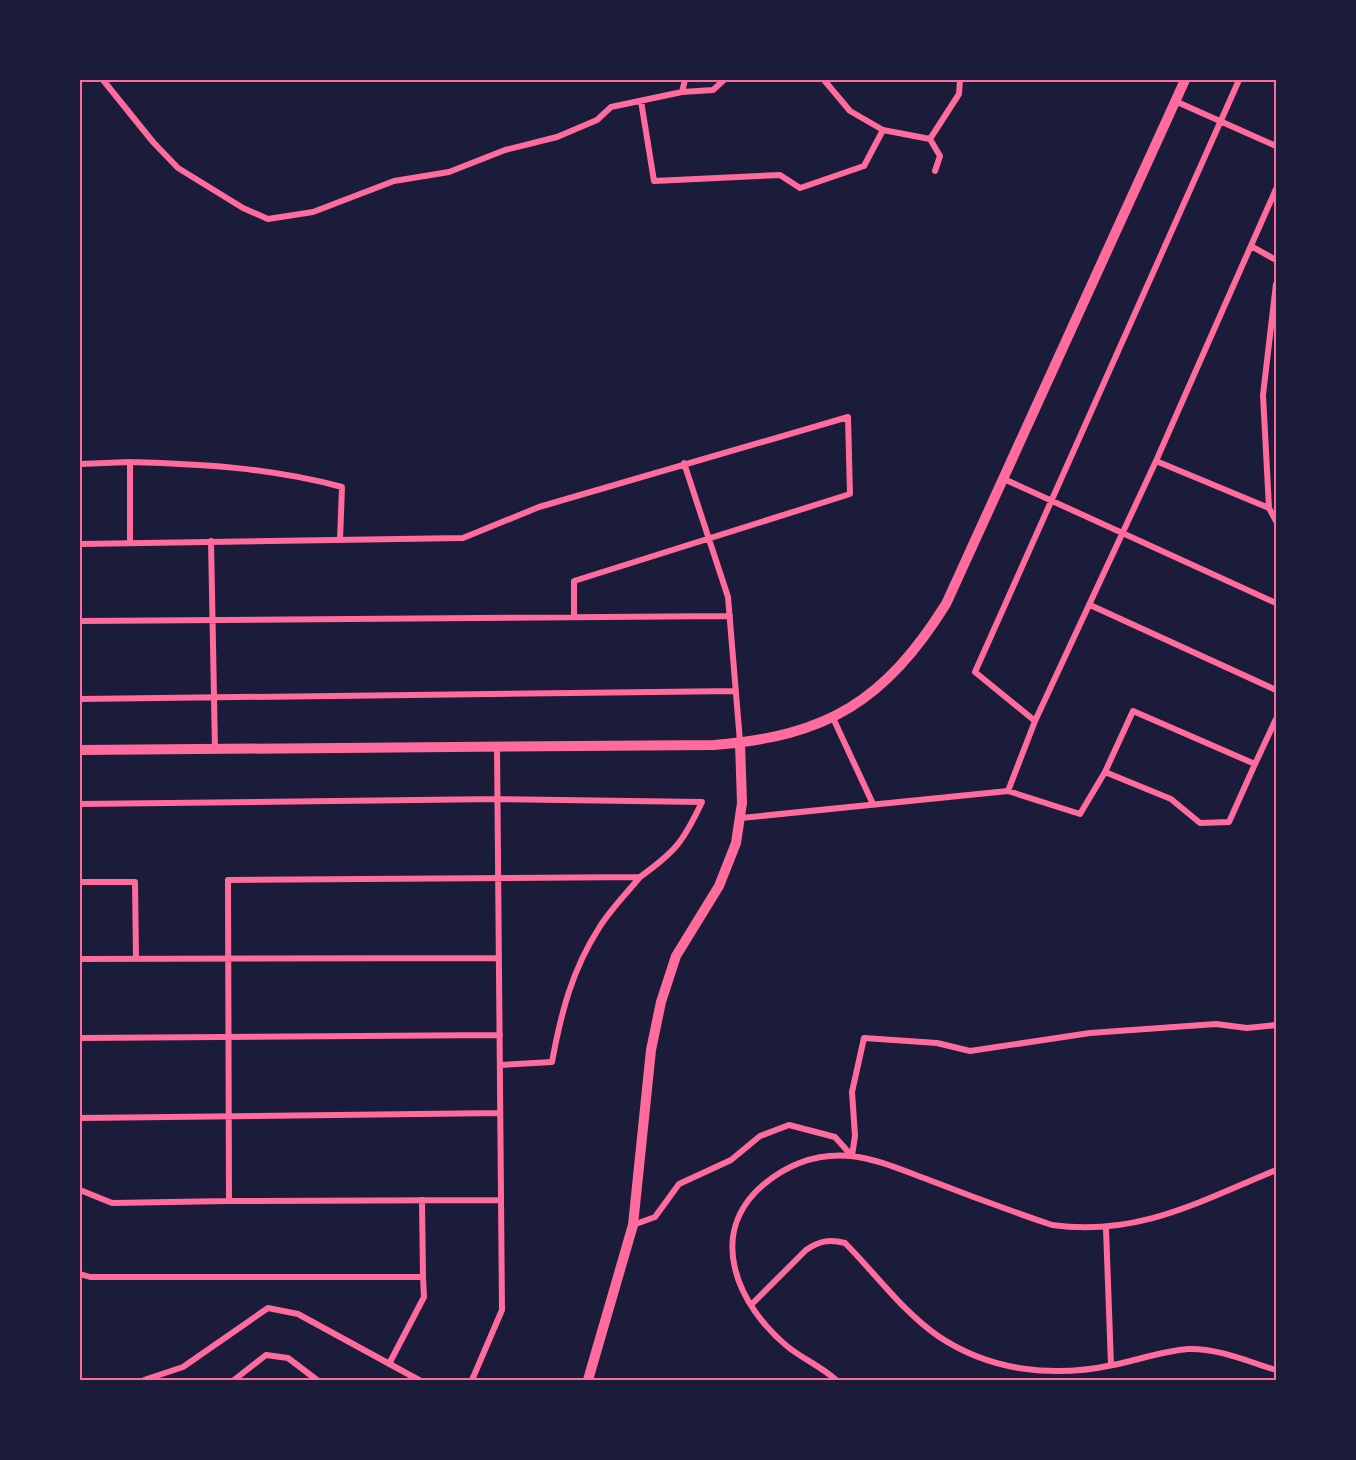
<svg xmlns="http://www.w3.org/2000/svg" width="1356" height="1460" viewBox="0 0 1356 1460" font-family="Karla,sans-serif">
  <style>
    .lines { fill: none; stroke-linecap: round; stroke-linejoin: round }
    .minor { stroke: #ff6b9d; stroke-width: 6 }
    .tertiary { stroke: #ff6b9d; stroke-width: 10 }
    .neatline { fill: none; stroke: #ff6b9d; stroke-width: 2 }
  </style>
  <rect width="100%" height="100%" fill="#1b1b3a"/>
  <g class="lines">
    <path class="minor" d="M 103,80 L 153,142 L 178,168 L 243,208 L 268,219 L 313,212 L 394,181 L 449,172 L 505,150 L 557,137 L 597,120 L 611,107 L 682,92 L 685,80
      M 682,92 L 713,90 L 724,80
      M 641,101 L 654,181 L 780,175 L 800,188 L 864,166 L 883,130 L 850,111 L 824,80
      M 1175,101 L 1276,146
      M 883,130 L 930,139 L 940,156 L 935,171
      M 930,139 L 959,94 L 960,80
      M 1251,246 L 1276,260
      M 1276,284 L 1263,395 L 1269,508 L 1276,521
      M 1156,461 L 1269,508
      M 130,462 C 203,464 271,468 342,487 L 340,540
      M 684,463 L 728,597 L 740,742
      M 80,464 L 130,462 L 130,543
      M 1004,479 L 1276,603
      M 211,541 L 215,749
      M 80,544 L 463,538 L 539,507 L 848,417 L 850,494 L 574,581 L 574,617
      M 1090,605 L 1276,690
      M 80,621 L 730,616
      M 80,699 L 736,691
      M 833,718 L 873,804
      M 1035,721 L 975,672 L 1239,80
      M 1105,772 L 1171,799 L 1200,823 L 1229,822 L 1255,764
      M 1008,791 L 1080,814 L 1105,772 L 1133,711 L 1255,764 L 1276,719
      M 80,804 L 498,799 L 702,802 C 683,842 676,851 640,877 L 228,880 L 229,1201 L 501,1200
      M 741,818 L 1008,791 L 1035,721 L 1156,461 L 1276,189
      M 80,882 L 135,882 L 136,958
      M 80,959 L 499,958
      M 80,1038 L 500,1035
      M 500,1065 L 552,1062 C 561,1013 572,970 599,928 C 610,910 626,894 640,877
      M 80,1118 L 500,1113
      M 852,1156 L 855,1136 L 852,1092 L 864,1038 L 937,1043 L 970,1051 L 1090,1033 L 1216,1024 L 1247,1028 L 1276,1025
      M 80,1190 L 112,1203 L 229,1201
      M 633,1225 L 655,1217 L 679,1184 L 731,1160 L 760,1136 L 789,1125 L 835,1137 L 852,1156
      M 1106,1229 L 1111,1365
      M 80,1274 L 90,1277 L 423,1277 L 422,1200
      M 751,1305 L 806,1250 C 819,1241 829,1239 845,1243 C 875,1273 903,1312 938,1336 C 990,1371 1052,1378 1113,1365 C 1138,1360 1163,1351 1188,1349 C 1218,1348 1249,1362 1276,1370
      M 389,1364 L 424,1297 L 423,1277
      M 144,1380 L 183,1367 L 268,1308 L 298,1314 L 419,1380
      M 234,1380 L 266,1355 L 288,1358 L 317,1380
      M 472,1380 L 502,1310 L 497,747
      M 836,1380 C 822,1367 803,1359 788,1347 C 737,1305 706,1234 763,1185 C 788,1164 818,1153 851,1156 C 878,1159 904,1171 929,1180 C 970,1196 1011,1211 1052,1225 C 1138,1237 1200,1201 1276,1170"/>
    <path class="tertiary" d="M 80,750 L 714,745 C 828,736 885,701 946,604 L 1185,80
      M 588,1380 L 633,1225 L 651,1050 L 661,1002 L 676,956 L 719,886 L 736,843 L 742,803 L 740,743"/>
  </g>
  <rect width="1356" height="1460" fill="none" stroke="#1b1b3a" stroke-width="162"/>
  <rect x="81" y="81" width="1194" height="1298" class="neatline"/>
</svg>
